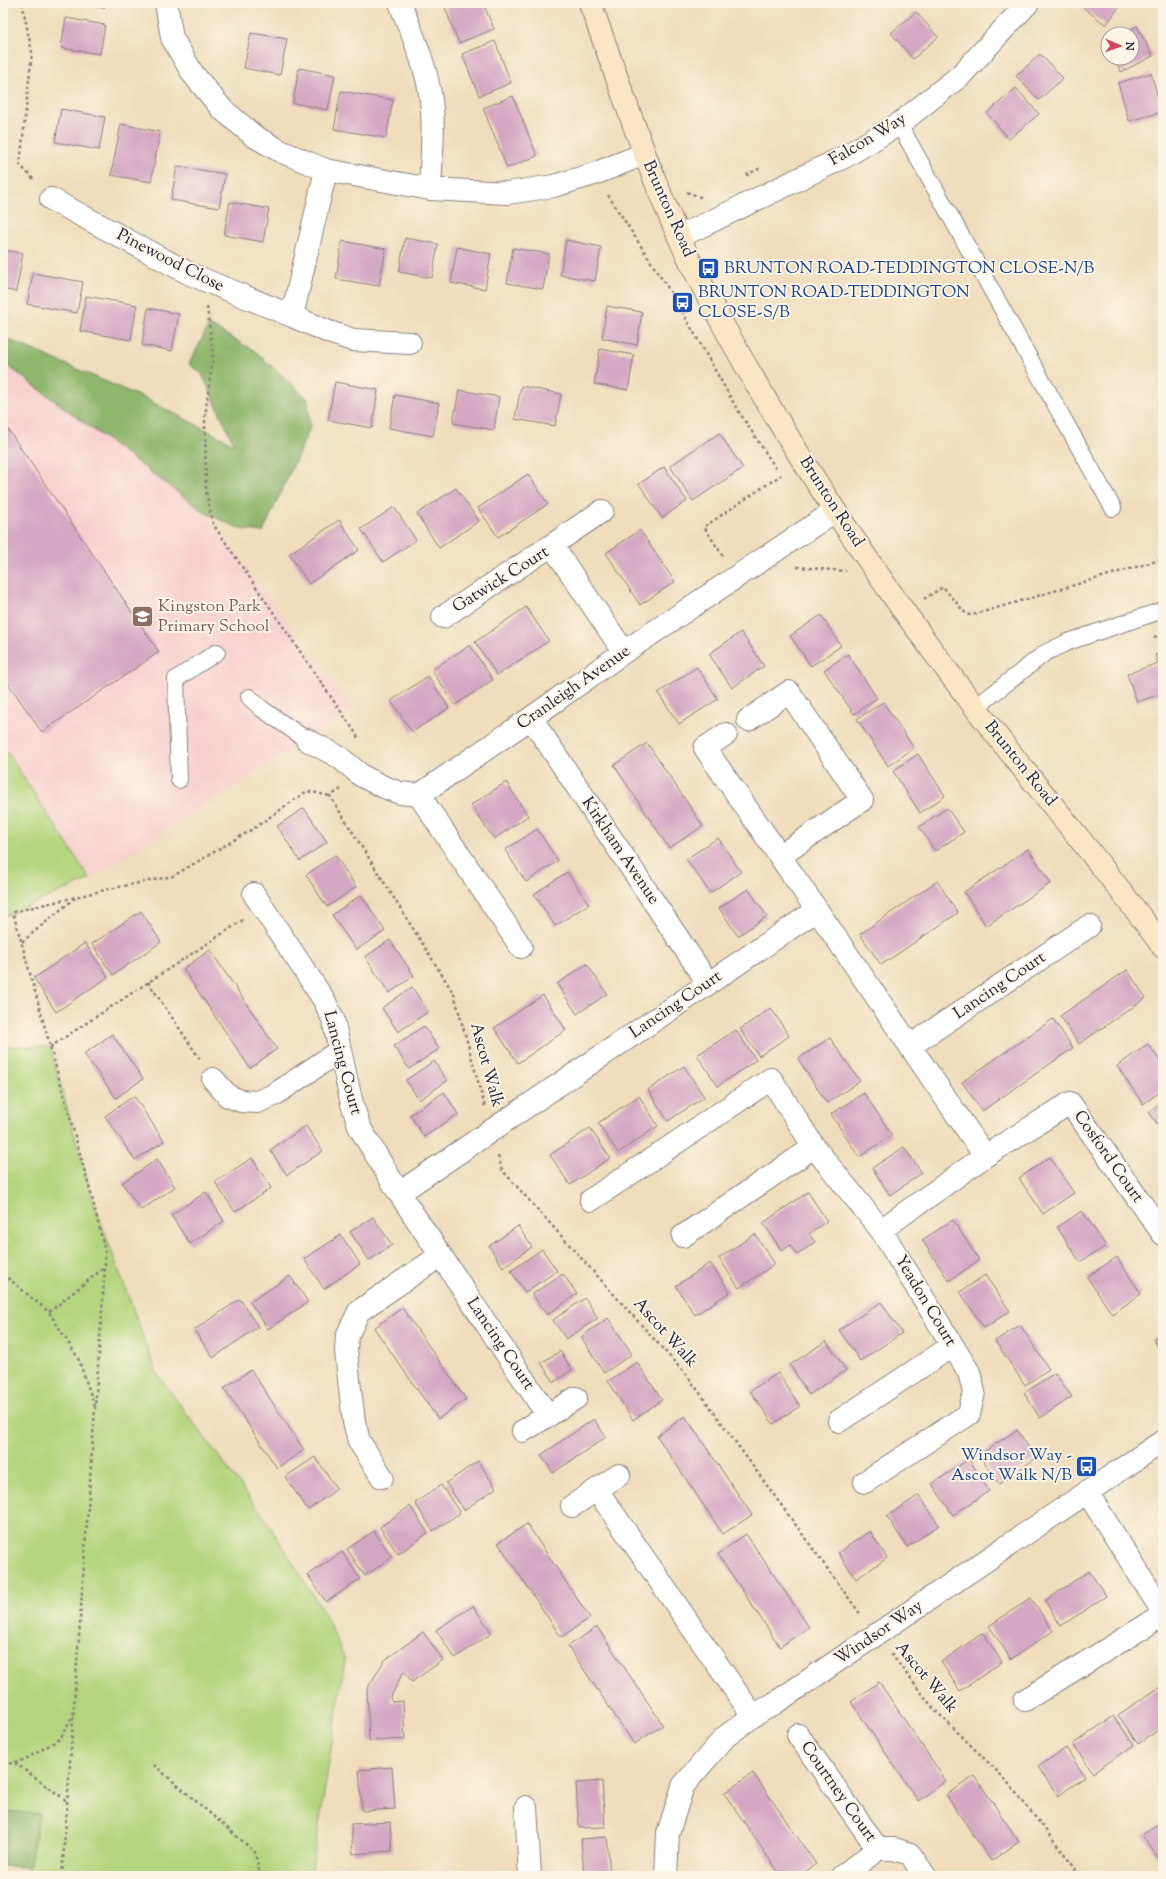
<svg xmlns="http://www.w3.org/2000/svg" width="1166" height="1879" viewBox="0 0 1166 1879" font-family="'Sorts Mill Goudy',serif">
  <style>
    .built { fill: #f7d0ce }
    .green { fill: #b3d57d; stroke: #6a7c5c }
    .forest { fill: #8eb66c; stroke: #586c54 }
    .building { fill: #d4a7c3 }
    .lines { fill: none; stroke-linecap: round; stroke-linejoin: round }
    .lane-casing { stroke: #88807c; stroke-width: 18 }
    .street-casing { stroke: #88807c; stroke-width: 24 }
    .secondary-casing { stroke: #88807c; stroke-width: 24 }
    .path { stroke: #88807c; stroke-width: 2.5; stroke-dasharray: 3 3; stroke-linecap: butt }
    .lane { stroke: #fff; stroke-width: 16 }
    .street { stroke: #fff; stroke-width: 22 }
    .secondary { stroke: #fbe6c4; stroke-width: 22 }
    .labels { text-anchor: middle; dominant-baseline: central; stroke-width: 4; stroke-linejoin: round; paint-order: stroke }
    .street-label { font-size: 17px; fill: #22223b; stroke: #fcf5e5 }
    .transit-label { font-size: 17px; fill: #164399; stroke: #fcf5e5; text-anchor: start }
    .education-label { font-size: 17px; fill: #785e54; stroke: #fcf5e5; text-anchor: start }
  </style>
  <rect width="100%" height="100%" fill="#fcf5e5"/>
  <filter id="ink" filterUnits="userSpaceOnUse"><feTurbulence type="fractalNoise" baseFrequency=".025" numOctaves="2"/><feDisplacementMap in="SourceGraphic" scale="8" xChannelSelector="R" yChannelSelector="G"/><feConvolveMatrix kernelMatrix="1 2 1 2 8 2 1 2 1" color-interpolation-filters="sRGB"/></filter>
  <filter id="wash" filterUnits="userSpaceOnUse"><feTurbulence type="fractalNoise" baseFrequency=".012" numOctaves="4" result="noise"/><feDisplacementMap in="SourceGraphic" scale="16" xChannelSelector="R" yChannelSelector="G"/><feGaussianBlur stdDeviation="0.9" result="paint"/><feColorMatrix in="noise" values="0 0 0 0 0 0 0 0 0 0 0 0 0 0 0 0 0 1.4 0 .05"/><feComposite in="paint" operator="in"/></filter>
  <g filter="url(#wash)">
    <rect width="100%" height="100%" fill="#efddbc"/>
    <path class="built" d="M 3,364 L 8,366 L 204,512 L 354,710 L 90,879 L 3,917 Z"/>
    <path class="green" d="M 3,746 L 90,879 L 3,917 Z
      M 3,1046 L 50,1047 L 93,1201 L 157,1374 L 265,1518 L 326,1616 L 345,1660 L 311,1876 L 28,1876 L 39,1814 L 3,1811 Z"/>
    <path class="forest" d="M 209,325 L 255,351 L 308,399 L 310,428 L 263,532 L 240,529 L 204,512 L 8,366 L 3,364 L 3,337 L 146,399 L 234,444 L 202,374 L 189,364 Z
      M 3,1811 L 39,1814 L 29,1867 L 3,1866 Z"/>
    <g id="blocks">
      <path class="building" d="M 79,3 L 105,3 L 104,8 Z
        M 443,3 L 483,3 L 494,29 L 459,43 Z
        M 1077,3 L 1122,3 L 1106,25 Z
        M 916,12 L 938,37 L 913,59 L 891,33 Z
        M 66,18 L 105,25 L 100,54 L 61,48 Z
        M 1137,26 L 1153,56 L 1121,72 L 1114,58 L 1132,58 L 1132,34 L 1122,34 Z
        M 251,33 L 287,39 L 280,75 L 244,68 Z
        M 495,41 L 511,83 L 479,96 L 462,54 Z
        M 1040,54 L 1063,78 L 1039,100 L 1016,76 Z
        M 299,68 L 335,75 L 328,110 L 293,103 Z
        M 1151,73 L 1162,112 L 1129,121 L 1118,83 Z
        M 1016,88 L 1039,114 L 1009,139 L 987,113 Z
        M 341,91 L 393,100 L 386,138 L 334,129 Z
        M 513,96 L 537,156 L 507,168 L 483,108 Z
        M 61,109 L 105,117 L 99,150 L 55,142 Z
        M 121,124 L 160,132 L 151,182 L 111,175 Z
        M 177,166 L 225,174 L 219,208 L 171,200 Z
        M 230,202 L 269,209 L 263,242 L 224,235 Z
        M 405,238 L 438,244 L 432,278 L 399,272 Z
        M 566,240 L 601,247 L 595,281 L 560,275 Z
        M 342,241 L 386,249 L 379,286 L 336,279 Z
        M 457,247 L 491,254 L 485,289 L 451,283 Z
        M 513,248 L 549,254 L 543,289 L 507,283 Z
        M 3,250 L 23,253 L 16,292 L 3,289 Z
        M 33,273 L 83,282 L 77,313 L 27,304 Z
        M 86,296 L 137,305 L 131,340 L 80,331 Z
        M 607,306 L 642,312 L 637,345 L 602,338 Z
        M 148,308 L 179,314 L 172,351 L 142,345 Z
        M 600,349 L 634,355 L 628,390 L 594,384 Z
        M 335,382 L 378,390 L 372,428 L 328,420 Z
        M 521,386 L 561,394 L 555,426 L 515,419 Z
        M 459,390 L 499,397 L 494,430 L 453,423 Z
        M 395,395 L 439,403 L 433,436 L 389,428 Z
        M 3,422 L 159,652 L 42,732 L 3,676 Z
        M 719,433 L 743,468 L 693,501 L 670,466 Z
        M 664,467 L 687,501 L 662,518 L 639,484 Z
        M 528,474 L 548,504 L 498,537 L 478,508 Z
        M 456,488 L 479,521 L 439,548 L 417,514 Z
        M 394,507 L 416,540 L 383,562 L 361,529 Z
        M 339,520 L 359,550 L 309,584 L 289,554 Z
        M 640,530 L 675,582 L 640,605 L 606,553 Z
        M 526,607 L 549,641 L 497,675 L 475,642 Z
        M 821,615 L 841,646 L 811,666 L 790,636 Z
        M 741,632 L 764,666 L 732,688 L 709,654 Z
        M 470,645 L 493,680 L 455,705 L 432,670 Z
        M 1163,652 L 1163,693 L 1137,702 L 1127,674 L 1158,663 L 1155,655 Z
        M 848,654 L 877,698 L 854,714 L 824,670 Z
        M 697,667 L 718,699 L 679,724 L 658,693 Z
        M 428,676 L 449,708 L 412,732 L 391,701 Z
        M 883,702 L 914,748 L 888,766 L 857,719 Z
        M 647,743 L 703,826 L 669,848 L 614,765 Z
        M 918,754 L 945,796 L 920,813 L 893,771 Z
        M 506,782 L 528,816 L 494,839 L 471,805 Z
        M 304,808 L 327,842 L 300,861 L 277,826 Z
        M 947,808 L 964,832 L 935,851 L 919,827 Z
        M 537,829 L 558,861 L 526,882 L 505,850 Z
        M 718,838 L 741,872 L 710,893 L 686,859 Z
        M 1028,849 L 1051,883 L 986,926 L 964,892 Z
        M 335,855 L 356,887 L 327,907 L 306,875 Z
        M 567,872 L 589,904 L 555,926 L 534,894 Z
        M 937,881 L 958,913 L 881,965 L 860,934 Z
        M 748,889 L 767,916 L 738,936 L 719,908 Z
        M 361,895 L 385,931 L 356,950 L 332,915 Z
        M 141,911 L 161,942 L 113,975 L 92,944 Z
        M 390,940 L 414,976 L 389,993 L 365,957 Z
        M 85,943 L 108,977 L 56,1012 L 34,978 Z
        M 210,950 L 277,1049 L 250,1068 L 183,969 Z
        M 587,964 L 607,994 L 577,1014 L 557,984 Z
        M 1127,970 L 1146,998 L 1079,1044 L 1060,1016 Z
        M 412,987 L 428,1012 L 398,1032 L 382,1008 Z
        M 543,995 L 566,1030 L 518,1063 L 494,1028 Z
        M 771,1008 L 789,1036 L 759,1056 L 740,1029 Z
        M 1053,1019 L 1073,1048 L 982,1111 L 962,1082 Z
        M 424,1026 L 439,1049 L 409,1069 L 394,1046 Z
        M 736,1030 L 756,1060 L 718,1086 L 697,1055 Z
        M 112,1034 L 143,1079 L 116,1098 L 84,1054 Z
        M 830,1038 L 860,1081 L 827,1103 L 798,1059 Z
        M 1148,1044 L 1163,1065 L 1163,1090 L 1143,1104 L 1117,1066 Z
        M 434,1061 L 447,1081 L 419,1100 L 406,1080 Z
        M 684,1066 L 704,1097 L 668,1121 L 648,1090 Z
        M 444,1092 L 458,1114 L 424,1137 L 410,1115 Z
        M 864,1093 L 892,1135 L 859,1157 L 831,1114 Z
        M 134,1096 L 164,1141 L 135,1160 L 105,1116 Z
        M 639,1096 L 658,1126 L 618,1153 L 598,1123 Z
        M 1163,1102 L 1163,1132 L 1149,1112 Z
        M 306,1126 L 323,1151 L 287,1175 L 270,1150 Z
        M 590,1128 L 610,1158 L 570,1185 L 550,1155 Z
        M 904,1147 L 922,1173 L 890,1195 L 872,1168 Z
        M 1050,1157 L 1074,1193 L 1043,1214 L 1019,1178 Z
        M 252,1158 L 271,1188 L 235,1212 L 215,1182 Z
        M 157,1159 L 175,1187 L 141,1210 L 122,1183 Z
        M 206,1192 L 224,1221 L 190,1244 L 171,1215 Z
        M 808,1192 L 827,1221 L 809,1234 L 815,1242 L 797,1255 L 790,1245 L 782,1251 L 763,1223 Z
        M 1082,1211 L 1106,1246 L 1080,1262 L 1057,1227 Z
        M 373,1217 L 392,1245 L 369,1260 L 350,1232 Z
        M 953,1220 L 979,1260 L 949,1281 L 922,1240 Z
        M 518,1226 L 532,1247 L 503,1267 L 489,1246 Z
        M 755,1234 L 775,1264 L 739,1288 L 719,1258 Z
        M 341,1235 L 360,1264 L 324,1289 L 304,1259 Z
        M 542,1249 L 557,1271 L 525,1292 L 511,1271 Z
        M 1117,1257 L 1141,1294 L 1112,1314 L 1087,1277 Z
        M 710,1263 L 730,1292 L 695,1315 L 676,1286 Z
        M 563,1274 L 577,1294 L 547,1315 L 532,1294 Z
        M 985,1275 L 1010,1311 L 984,1328 L 960,1292 Z
        M 290,1276 L 308,1302 L 268,1329 L 250,1302 Z
        M 585,1298 L 598,1318 L 566,1339 L 553,1320 Z
        M 240,1299 L 258,1327 L 213,1358 L 194,1330 Z
        M 881,1302 L 902,1333 L 860,1361 L 839,1330 Z
        M 402,1308 L 466,1399 L 438,1419 L 374,1328 Z
        M 608,1318 L 632,1354 L 604,1373 L 581,1337 Z
        M 1020,1325 L 1049,1369 L 1025,1385 L 995,1341 Z
        M 1163,1332 L 1163,1354 L 1153,1339 Z
        M 826,1341 L 846,1370 L 809,1395 L 790,1365 Z
        M 560,1351 L 572,1370 L 554,1382 L 541,1363 Z
        M 637,1362 L 662,1400 L 633,1420 L 608,1381 Z
        M 251,1370 L 304,1450 L 277,1468 L 224,1388 Z
        M 778,1373 L 800,1406 L 773,1424 L 750,1391 Z
        M 1055,1373 L 1072,1397 L 1040,1418 L 1024,1393 Z
        M 685,1416 L 752,1515 L 723,1534 L 657,1436 Z
        M 594,1419 L 606,1437 L 553,1473 L 541,1455 Z
        M 1017,1430 L 1036,1458 L 999,1484 L 979,1455 Z
        M 315,1457 L 337,1489 L 308,1510 L 285,1477 Z
        M 969,1459 L 989,1491 L 953,1515 L 932,1484 Z
        M 478,1461 L 496,1488 L 464,1510 L 446,1483 Z
        M 441,1485 L 460,1513 L 433,1531 L 415,1503 Z
        M 919,1495 L 939,1525 L 907,1547 L 887,1516 Z
        M 410,1506 L 428,1533 L 398,1554 L 380,1527 Z
        M 527,1524 L 590,1618 L 561,1637 L 498,1543 Z
        M 374,1531 L 392,1557 L 365,1576 L 347,1549 Z
        M 870,1531 L 887,1558 L 856,1579 L 838,1553 Z
        M 746,1534 L 809,1627 L 780,1647 L 718,1554 Z
        M 342,1552 L 360,1579 L 326,1602 L 308,1575 Z
        M 1089,1571 L 1106,1596 L 1061,1626 L 1045,1601 Z
        M 1031,1598 L 1053,1631 L 1011,1659 L 989,1626 Z
        M 473,1606 L 492,1633 L 455,1658 L 436,1630 Z
        M 597,1627 L 663,1725 L 634,1744 L 568,1646 Z
        M 423,1632 L 443,1660 L 412,1682 L 404,1671 L 396,1686 L 391,1697 L 392,1702 L 403,1701 L 405,1739 L 369,1741 L 367,1689 L 384,1661 Z
        M 983,1633 L 1002,1662 L 960,1691 L 941,1662 Z
        M 879,1682 L 946,1781 L 918,1801 L 851,1702 Z
        M 1163,1685 L 1163,1727 L 1138,1744 L 1118,1715 Z
        M 1114,1716 L 1134,1745 L 1093,1773 L 1073,1744 Z
        M 1066,1748 L 1085,1777 L 1058,1796 L 1038,1767 Z
        M 392,1767 L 395,1809 L 362,1811 L 359,1770 Z
        M 753,1773 L 816,1864 L 799,1876 L 781,1876 L 724,1793 Z
        M 975,1776 L 1019,1842 L 991,1861 L 946,1795 Z
        M 602,1781 L 605,1827 L 579,1828 L 576,1783 Z
        M 1163,1821 L 1163,1865 L 1142,1835 Z
        M 390,1822 L 392,1851 L 353,1854 L 351,1824 Z
        M 607,1837 L 610,1876 L 584,1876 L 581,1839 Z"/>
    </g>
  </g>
  <g filter="url(#ink)">
    <use href="#blocks" fill-opacity="0" stroke="#88807c" stroke-width="1"/>
    <g class="lines">
      <defs>
        <path id="lane" d="M 899,124 L 1113,508
          M 249,697 L 262,709 L 307,740
          M 975,708 L 1045,653 L 1068,642 L 1163,610
          M 179,780 L 176,679 L 217,652"/>
        <path id="street" d="M 166,3 L 172,38 L 193,74 L 222,109 L 254,136 L 280,151 L 326,170 L 430,189 L 507,193 L 554,186 L 594,174 L 644,154
          M 400,3 C 412,34 427,67 431,100 C 435,129 431,160 430,189
          M 326,170 L 292,316 L 329,332 L 353,340 L 410,343
          M 51,199 L 190,274 L 292,316
          M 679,237 L 846,156 L 899,124 L 961,75 L 1028,3
          M 552,545 L 602,511
          M 443,617 L 552,545 L 624,652
          M 531,718 L 708,983
          M 748,720 L 789,692 L 862,800 L 780,856
          M 726,734 L 705,748 L 817,910
          M 307,740 L 339,757 L 362,776 L 384,787 L 400,793 L 419,795 L 531,718 L 624,652 L 835,511
          M 419,795 L 521,947
          M 254,894 L 324,1000 L 333,1019 L 352,1104 L 360,1128 L 399,1193
          M 213,1079 L 228,1096 L 241,1101 L 257,1102 L 274,1095 L 339,1051
          M 985,1156 L 910,1046 L 1089,926
          M 591,1200 L 771,1079 L 814,1147 L 881,1230 L 969,1372 L 974,1392 L 969,1414 L 865,1482
          M 881,1230 L 985,1156 L 1070,1103 L 1163,1234
          M 683,1236 L 814,1147
          M 548,1416 L 399,1193 L 817,910 L 910,1046
          M 839,1421 L 952,1346
          M 523,1431 L 576,1398
          M 382,1477 L 359,1441 L 354,1422 L 350,1389 L 346,1351 L 347,1336 L 359,1311 L 441,1255
          M 597,1490 L 753,1716
          M 1087,1492 L 1163,1612
          M 572,1506 L 619,1475
          M 1025,1700 L 1163,1615
          M 798,1735 L 878,1849
          M 526,1807 L 530,1876
          M 666,1876 L 668,1833 L 683,1786 L 725,1737 L 753,1716 L 775,1703 L 1163,1441
          M 842,1876 L 878,1849 L 894,1849 L 910,1854 L 925,1876"/>
        <path id="secondary" d="M 590,3 C 626,101 657,200 706,293 C 783,440 876,578 977,710 C 1038,790 1104,865 1163,947"/>
      </defs>
      <use href="#lane" class="lane-casing"/>
      <use href="#street" class="street-casing"/>
      <use href="#secondary" class="secondary-casing"/>
      <path class="path" d="M 22,3 L 32,52 L 20,165 L 35,181
        M 747,176 L 748,174 L 761,168
        M 687,192 L 703,198
        M 608,195 L 675,299 L 737,409 L 777,470
        M 207,307 L 213,354 L 205,417 L 206,492 L 213,524 L 357,735 L 358,740
        M 723,556 L 704,527 L 781,475
        M 797,567 L 846,571
        M 924,599 L 943,587 L 967,615 L 976,614 L 1163,559
        M 1154,636 L 1163,640
        M 341,789 L 330,796 L 454,994 L 485,1107
        M 22,942 L 76,897
        M 1159,971 L 1163,978
        M 148,982 L 200,1059
        M 50,1047 L 243,920
        M 498,1156 L 502,1170 L 689,1378 L 861,1615
        M 3,1274 L 49,1312 L 78,1358 L 95,1407
        M 49,1312 L 105,1267
        M 891,1654 L 934,1709 L 1005,1779 L 1082,1876
        M 15,1763 L 67,1801
        M 3,1765 L 24,1760 L 60,1739 L 73,1715
        M 154,1765 L 255,1852 L 260,1876
        M 62,1876 L 105,1267 L 105,1252 L 93,1201 L 13,912 L 109,889 L 173,876 L 253,829 L 307,791 L 330,796
        M 1068,1876 L 1077,1870"/>
      <use href="#lane" class="lane"/>
      <use href="#street" class="street"/>
      <use href="#secondary" class="secondary"/>
    </g>
  </g>
  <defs>
    <symbol id="bus-square" viewBox="-11 -11 22 22"><rect x="-9" y="-9" width="18" height="18" rx="4" fill="#1a4fb4" stroke="#fcf5e5"/><path d="M-5-6H5V4H4V6H2V4H-2V6H-4V4H-5ZM-3.5-4V0h7V-4ZM-3.5 1.2v1.5H-2V1.2ZM2 1.2v1.5H3.5V1.2Z" fill="#fff"/></symbol>
    <symbol id="school-square" viewBox="-11 -11 22 22"><rect x="-9" y="-9" width="18" height="18" rx="4" fill="#8d6e63" stroke="#fcf5e5"/><path d="M0-5L7-2L0 1L-7-2ZM-4 1L0 2.5L4 1V4Q0 6-4 4Z" fill="#fff"/></symbol>
  </defs>
  <g fill-rule="evenodd">
    <use href="#bus-square" x="696" y="256" width="25" height="25"/>
    <use href="#bus-square" x="670" y="290" width="25" height="25"/>
    <use href="#school-square" x="130" y="604" width="25" height="25"/>
    <use href="#bus-square" x="1074" y="1454" width="25" height="25"/>
  </g>
  <g class="labels">
    <g class="street-label">
      <text transform="translate(868 140) rotate(-31)">Falcon Way</text>
      <text transform="translate(668 209) rotate(66)">Brunton Road</text>
      <text transform="translate(170 261) rotate(27)">Pinewood Close</text>
      <text transform="translate(831 502) rotate(57)">Brunton Road</text>
      <text transform="translate(501 580) rotate(-32)">Gatwick Court</text>
      <text transform="translate(574 688) rotate(-35)">Cranleigh Avenue</text>
      <text transform="translate(1020 764) rotate(51)">Brunton Road</text>
      <text transform="translate(620 851) rotate(56)">Kirkham Avenue</text>
      <text transform="translate(1000 986) rotate(-34)">Lancing Court</text>
      <text transform="translate(676 1005) rotate(-34)">Lancing Court</text>
      <text transform="translate(342 1063) rotate(75)">Lancing Court</text>
      <text transform="translate(486 1065) rotate(75)">Ascot Walk</text>
      <text transform="translate(1108 1157) rotate(55)">Cosford Court</text>
      <text transform="translate(925 1301) rotate(59)">Yeadon Court</text>
      <text transform="translate(665 1333) rotate(48)">Ascot Walk</text>
      <text transform="translate(500 1344) rotate(56)">Lancing Court</text>
      <text transform="translate(879 1633) rotate(-34)">Windsor Way</text>
      <text transform="translate(926 1678) rotate(50)">Ascot Walk</text>
      <text transform="translate(838 1792) rotate(55)">Courtney Court</text>
    </g>
    <g class="transit-label">
      <text x="724" y="269">BRUNTON ROAD-TEDDINGTON CLOSE-N/B</text>
      <text x="698" y="293">BRUNTON ROAD-TEDDINGTON<tspan x="698" dy="20">CLOSE-S/B</tspan></text>
      <text x="1072" y="1456" text-anchor="end">Windsor Way -<tspan x="1072" dy="20">Ascot Walk N/B</tspan></text>
    </g>
    <g class="education-label">
      <text x="158" y="607">Kingston Park<tspan x="158" dy="20">Primary School</tspan></text>
    </g>
  </g>
  <rect width="1166" height="1879" fill="none" stroke="#fcf5e5" stroke-width="16"/>
  <g transform="translate(1120 46) rotate(92)"><circle r="19" fill="#fcf5e5" stroke="#a5a1a1"/>
  <path d="M0-3L7 15L0 10L-7 15Z" fill="#d1495b"/>
  <text y="-6" font-size="11" font-weight="bold" text-anchor="middle" fill="#22223b">N</text>
  </g>
</svg>
